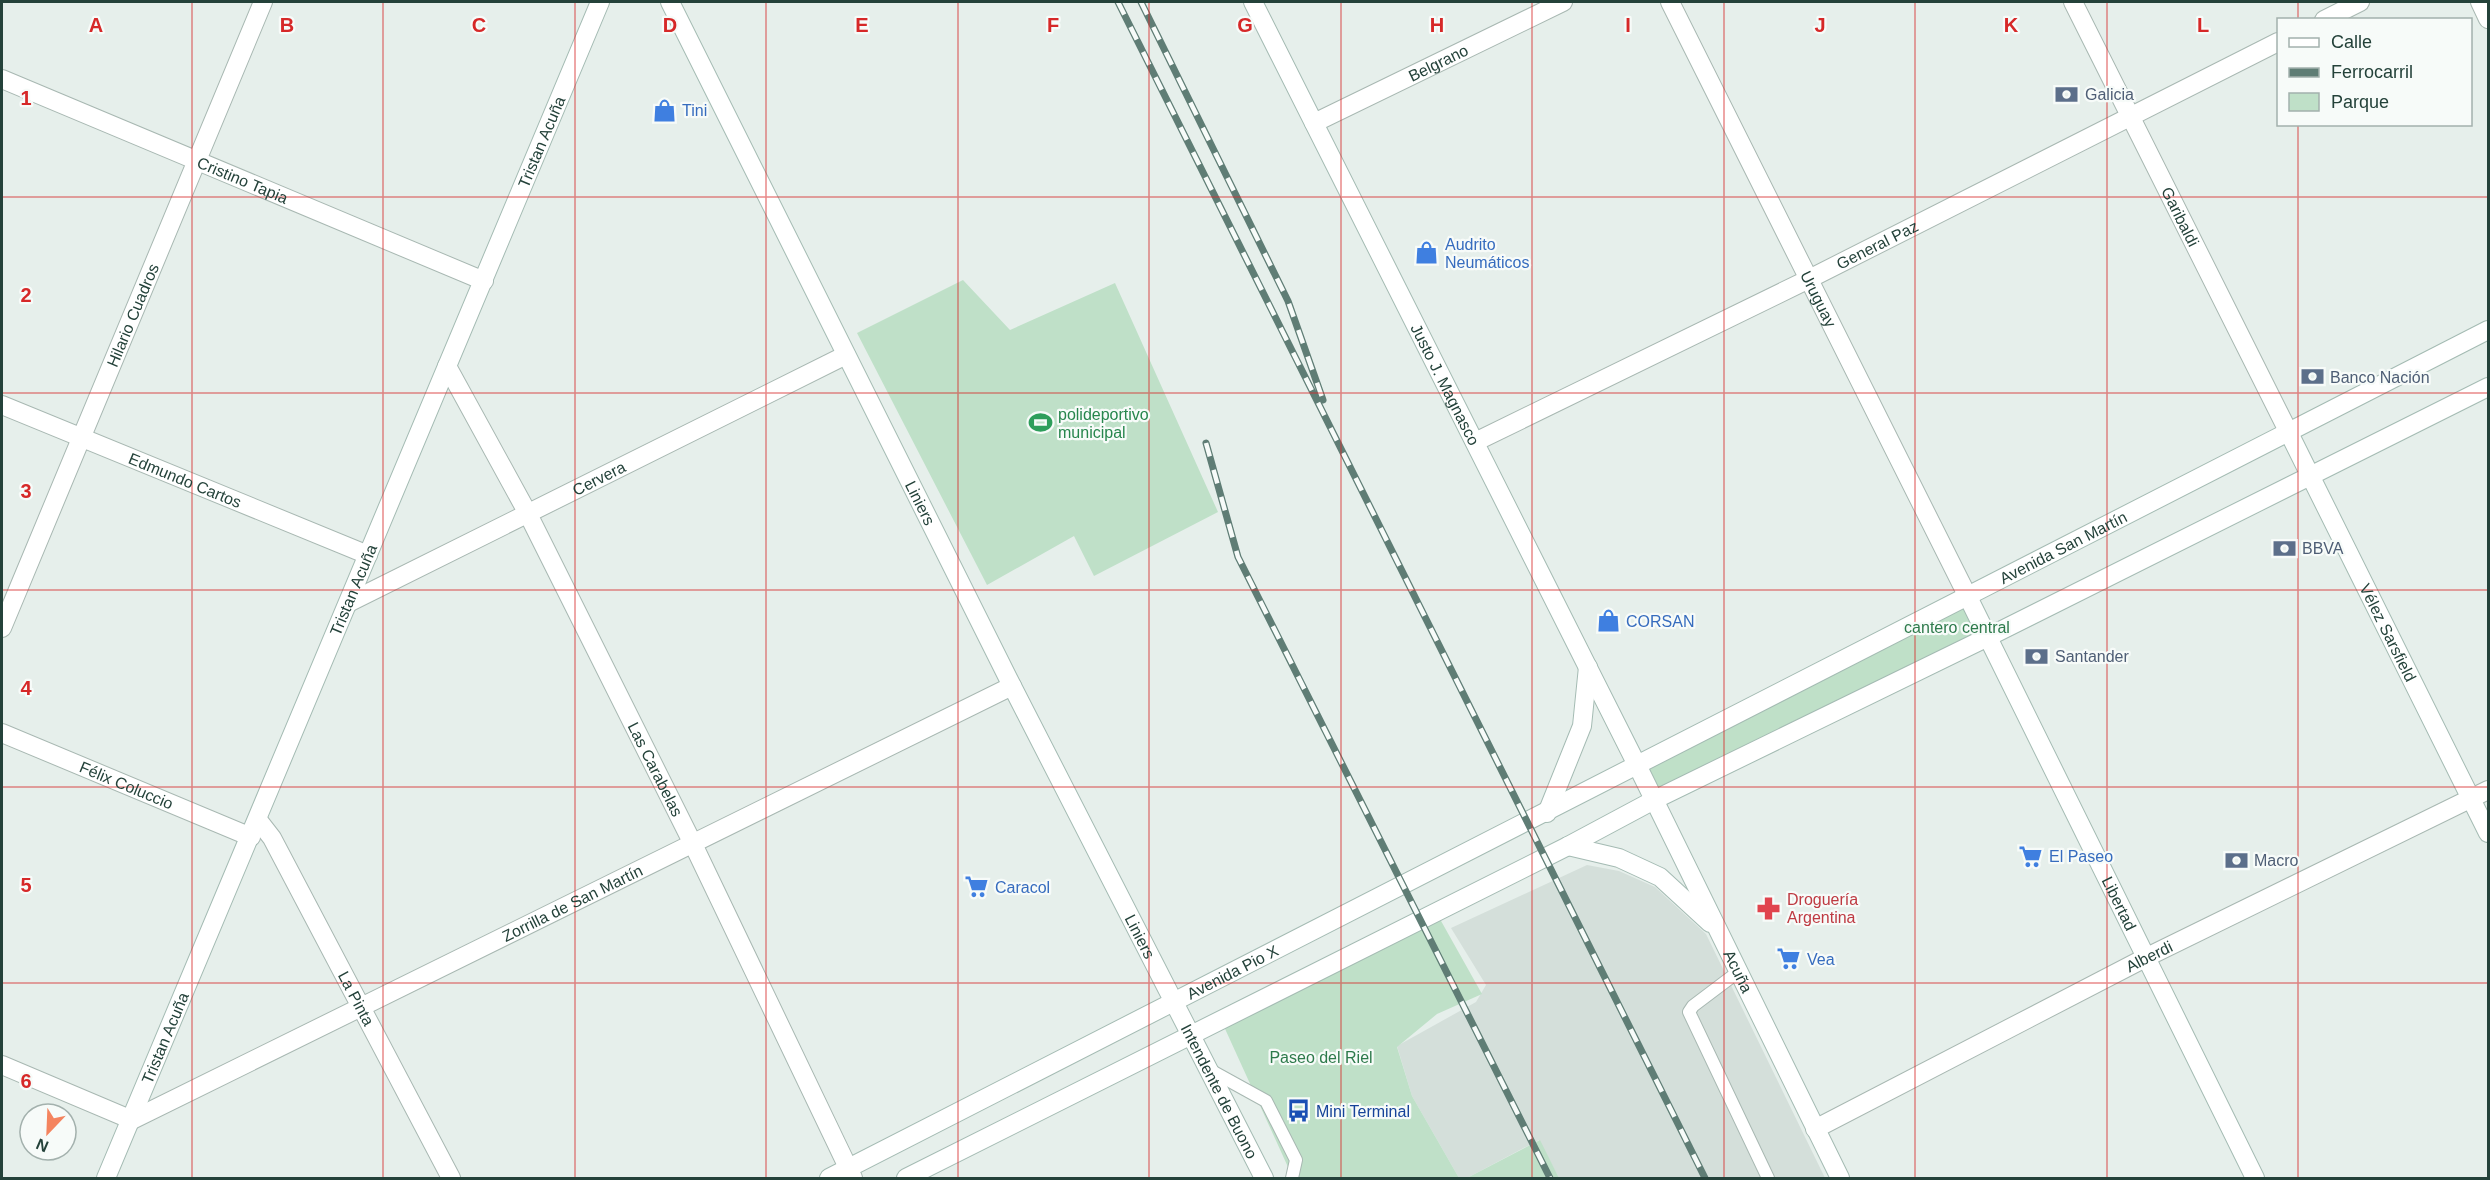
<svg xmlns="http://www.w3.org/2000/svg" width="2490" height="1180" viewBox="0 0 2490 1180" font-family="Arial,sans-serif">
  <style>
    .built { fill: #d4dfda }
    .green { fill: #bfe0c8 }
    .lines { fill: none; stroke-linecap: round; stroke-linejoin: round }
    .lane-casing { stroke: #a8b8b2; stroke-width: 14 }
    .street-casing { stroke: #a8b8b2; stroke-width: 20 }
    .secondary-casing { stroke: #a4bbb3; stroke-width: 20 }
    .lane { stroke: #fff; stroke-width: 12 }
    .street { stroke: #fff; stroke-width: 18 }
    .secondary { stroke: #fff; stroke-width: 18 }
    .rail-casing { stroke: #5f7d75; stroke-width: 7 }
    .rail { stroke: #f7fbf9; stroke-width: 4.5; stroke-dasharray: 14; stroke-linecap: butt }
    .grid { fill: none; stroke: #d62828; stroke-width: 1.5; stroke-opacity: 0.55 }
    .labels { text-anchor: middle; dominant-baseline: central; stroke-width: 4.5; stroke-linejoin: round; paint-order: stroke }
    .street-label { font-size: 16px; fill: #24423a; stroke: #f7fbf9 }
    .service-label { font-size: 16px; fill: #4e5e75; stroke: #f7fbf9; text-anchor: start }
    .shop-label { font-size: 16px; fill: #366cbe; stroke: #f7fbf9; text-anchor: start }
    .leisure-label { font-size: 16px; fill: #27864d; stroke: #f7fbf9; text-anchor: start }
    .park-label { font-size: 16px; fill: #2d7a4b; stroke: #f7fbf9 }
    .health-label { font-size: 16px; fill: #be3a42; stroke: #f7fbf9; text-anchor: start }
    .transit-label { font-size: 16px; fill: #164399; stroke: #f7fbf9; text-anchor: start }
    .grid-label { font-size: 20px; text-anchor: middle; font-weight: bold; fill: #d62828; stroke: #f7fbf9; stroke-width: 4.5; stroke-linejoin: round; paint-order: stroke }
  </style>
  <rect width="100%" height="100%" fill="#e6efeb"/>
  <path class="built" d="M 1587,865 L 1619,871 L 1655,887 L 1706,934 L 1825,1178 L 1559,1178 L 1539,1140 L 1467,1178 L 1459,1178 L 1412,1096 L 1397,1046 L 1476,1002 L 1486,985 L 1451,928 Z"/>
  <path class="green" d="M 963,280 L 1010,330 L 1115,283 L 1218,512 L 1094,576 L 1074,536 L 987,585 L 857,333 Z
    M 1967,595 L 1988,637 L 1654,800 L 1637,765 Z
    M 1436,912 L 1482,994 L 1437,1014 L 1397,1047 L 1412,1096 L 1459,1178 L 1293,1178 L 1221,1020 Z
    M 1540,1140 L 1559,1178 L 1467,1178 Z"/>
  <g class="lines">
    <defs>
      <path id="lane" d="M 1738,972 L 1693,1006 L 1689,1012 L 1768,1178
        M 1208,1069 L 1266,1101 L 1296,1160 L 1292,1178"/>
      <g id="street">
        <path id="s1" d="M 1670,2 L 1967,595"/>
        <path id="s2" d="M 2073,2 L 2288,431"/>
        <path d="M 2480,2 L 2488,19"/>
        <path d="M 2324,20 L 2360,2"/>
        <path id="s3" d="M 2,79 L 484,281"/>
        <path id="s4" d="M 1314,123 L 1563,2"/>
        <path id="s5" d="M 447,366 L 527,512 L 693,844 L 853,1178"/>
        <path id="s6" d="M 2,405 L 368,555"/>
        <path id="s7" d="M 1475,442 L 1809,279 L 2278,42"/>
        <path id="s8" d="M 350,602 L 846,355"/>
        <path id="s9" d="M 2,628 L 263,2"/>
        <path id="s10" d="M 2,733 L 251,837"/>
        <path id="s11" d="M 258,820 L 272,838 L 451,1178"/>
        <path id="s12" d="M 2,1065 L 132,1120 L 1012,686"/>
        <path id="s13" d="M 1815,1129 L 2145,958 L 2488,790"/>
      </g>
      <g id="secondary">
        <path id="s14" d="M 670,2 L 1012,686 L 1264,1178"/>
        <path id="s15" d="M 1253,2 L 1637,765 L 1840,1178"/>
        <path id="s16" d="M 2288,431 L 2488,833"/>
        <path id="s17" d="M 1967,595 L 2255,1178"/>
        <path d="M 1547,813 L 1582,726 L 1588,667"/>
        <path d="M 1568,846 L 1619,858 L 1660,877 L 1710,923"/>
        <path id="s18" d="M 106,1178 L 600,2"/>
        <path id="s19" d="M 829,1178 L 2488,330"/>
        <path d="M 906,1178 L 1568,846 L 1654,800 L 1988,637 L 2488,387"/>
      </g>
    </defs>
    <use href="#lane" class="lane-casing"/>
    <use href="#street" class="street-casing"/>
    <use href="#secondary" class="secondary-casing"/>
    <use href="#lane" class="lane"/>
    <use href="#street" class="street"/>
    <use href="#secondary" class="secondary"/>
    <defs>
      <path id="rail" d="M 1118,2 L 1705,1178
        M 1141,2 L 1288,301 L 1323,400
        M 1206,443 L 1238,557 L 1550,1178"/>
    </defs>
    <use href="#rail" class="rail-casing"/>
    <use href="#rail" class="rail"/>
  </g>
  <path class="grid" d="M 192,2 L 192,1178M 383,2 L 383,1178M 575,2 L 575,1178M 766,2 L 766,1178M 958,2 L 958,1178M 1149,2 L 1149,1178M 1341,2 L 1341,1178M 1532,2 L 1532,1178M 1724,2 L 1724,1178M 1915,2 L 1915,1178M 2107,2 L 2107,1178M 2298,2 L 2298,20M 2298,124 L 2298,1178M 2,197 L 2488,197M 2,393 L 2488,393M 2,590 L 2488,590M 2,787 L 2488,787M 2,983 L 2488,983"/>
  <defs>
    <symbol id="bank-bare" viewBox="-9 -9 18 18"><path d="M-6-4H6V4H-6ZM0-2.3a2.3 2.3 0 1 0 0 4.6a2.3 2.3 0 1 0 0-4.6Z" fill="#5c6f8a" stroke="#f7fbf9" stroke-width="2.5" paint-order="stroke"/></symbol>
    <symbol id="shop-bare" viewBox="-9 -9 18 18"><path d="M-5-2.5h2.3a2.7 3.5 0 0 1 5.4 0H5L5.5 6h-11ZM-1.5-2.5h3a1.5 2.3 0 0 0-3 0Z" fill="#3f7fe0" stroke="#f7fbf9" stroke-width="2.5" paint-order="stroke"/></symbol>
    <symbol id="stadium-bare" viewBox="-9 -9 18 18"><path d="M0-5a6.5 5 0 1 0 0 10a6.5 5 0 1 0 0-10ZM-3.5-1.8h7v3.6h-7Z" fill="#2e9e5b" stroke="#f7fbf9" stroke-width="2.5" paint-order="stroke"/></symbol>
    <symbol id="supermarket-bare" viewBox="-9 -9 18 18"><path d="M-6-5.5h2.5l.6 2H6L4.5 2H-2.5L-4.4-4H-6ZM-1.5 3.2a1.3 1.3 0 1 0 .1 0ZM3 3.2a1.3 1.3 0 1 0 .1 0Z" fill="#3f7fe0" stroke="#f7fbf9" stroke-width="2.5" paint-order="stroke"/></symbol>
    <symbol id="pharmacy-bare" viewBox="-9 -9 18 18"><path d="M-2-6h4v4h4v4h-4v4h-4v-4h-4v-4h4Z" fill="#e0444e" stroke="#f7fbf9" stroke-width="2.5" paint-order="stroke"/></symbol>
    <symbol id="bus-bare" viewBox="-9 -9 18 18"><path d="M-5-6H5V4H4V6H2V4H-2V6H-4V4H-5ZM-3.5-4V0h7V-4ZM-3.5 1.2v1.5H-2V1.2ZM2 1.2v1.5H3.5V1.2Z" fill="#1a4fb4" stroke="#f7fbf9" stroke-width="2.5" paint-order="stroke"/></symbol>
  </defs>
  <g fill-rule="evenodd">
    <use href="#bank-bare" x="2050" y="78" width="33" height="33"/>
    <use href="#shop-bare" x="648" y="94" width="33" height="33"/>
    <use href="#shop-bare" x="1410" y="236" width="33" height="33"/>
    <use href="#bank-bare" x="2296" y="360" width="33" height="33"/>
    <use href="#stadium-bare" x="1024" y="406" width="33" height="33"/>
    <use href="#bank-bare" x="2268" y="532" width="33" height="33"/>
    <use href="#shop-bare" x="1592" y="604" width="33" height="33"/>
    <use href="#bank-bare" x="2020" y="640" width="33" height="33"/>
    <use href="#supermarket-bare" x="2014" y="840" width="33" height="33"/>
    <use href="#bank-bare" x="2220" y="844" width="33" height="33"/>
    <use href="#supermarket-bare" x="960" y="870" width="33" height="33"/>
    <use href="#pharmacy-bare" x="1752" y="892" width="33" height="33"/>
    <use href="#supermarket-bare" x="1772" y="942" width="33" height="33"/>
    <use href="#bus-bare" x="1282" y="1094" width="33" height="33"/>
  </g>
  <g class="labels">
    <g class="street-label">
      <text stroke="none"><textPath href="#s4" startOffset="138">Belgrano</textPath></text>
      <text stroke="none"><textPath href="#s18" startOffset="1124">Tristan Acuña</textPath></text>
      <text stroke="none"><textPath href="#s3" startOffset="261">Cristino Tapia</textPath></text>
      <text stroke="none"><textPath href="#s2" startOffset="240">Garibaldi</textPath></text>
      <text stroke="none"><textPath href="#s7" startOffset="448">General Paz</textPath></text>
      <text stroke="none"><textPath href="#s1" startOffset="332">Uruguay</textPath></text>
      <text stroke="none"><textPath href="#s9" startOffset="339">Hilario Cuadros</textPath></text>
      <text stroke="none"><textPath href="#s15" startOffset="428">Justo J. Magnasco</textPath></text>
      <text stroke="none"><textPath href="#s8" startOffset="278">Cervera</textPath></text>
      <text stroke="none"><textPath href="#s6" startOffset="198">Edmundo Cartos</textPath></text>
      <text stroke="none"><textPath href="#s14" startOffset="560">Liniers</textPath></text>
      <text stroke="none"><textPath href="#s19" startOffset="1386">Avenida San Martín</textPath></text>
      <text stroke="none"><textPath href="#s18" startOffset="638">Tristan Acuña</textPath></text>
      <text stroke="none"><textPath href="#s16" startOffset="225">Vélez Sarsfield</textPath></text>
      <text stroke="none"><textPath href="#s5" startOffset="454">Las Carabelas</textPath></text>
      <text stroke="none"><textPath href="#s10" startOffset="135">Félix Coluccio</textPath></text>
      <text stroke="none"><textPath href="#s12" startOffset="632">Zorrilla de San Martín</textPath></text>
      <text stroke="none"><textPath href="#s17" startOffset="344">Libertad</textPath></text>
      <text stroke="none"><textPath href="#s14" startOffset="1046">Liniers</textPath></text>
      <text stroke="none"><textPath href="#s13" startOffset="376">Alberdi</textPath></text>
      <text stroke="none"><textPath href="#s15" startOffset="1084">Acuña</textPath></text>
      <text stroke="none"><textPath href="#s19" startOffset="453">Avenida Pio X</textPath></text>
      <text stroke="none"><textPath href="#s11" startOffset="204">La Pinta</textPath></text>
      <text stroke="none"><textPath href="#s18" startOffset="152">Tristan Acuña</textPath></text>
      <text stroke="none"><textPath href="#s14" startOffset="1220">Intendente de Buono</textPath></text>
    </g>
    <g class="service-label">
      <text x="2085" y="94">Galicia</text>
      <text x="2330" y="377">Banco Nación</text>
      <text x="2302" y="548">BBVA</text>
      <text x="2055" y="656">Santander</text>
      <text x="2254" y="860">Macro</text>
    </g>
    <g class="shop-label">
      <text x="682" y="110">Tini</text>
      <text x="1445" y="244">Audrito<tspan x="1445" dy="18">Neumáticos</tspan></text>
      <text x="1626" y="621">CORSAN</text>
      <text x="2049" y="856">El Paseo</text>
      <text x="995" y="887">Caracol</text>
      <text x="1807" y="959">Vea</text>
    </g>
    <g class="leisure-label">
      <text x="1058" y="414">polideportivo<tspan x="1058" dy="18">municipal</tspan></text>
    </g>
    <g class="park-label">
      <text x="1957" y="627">cantero central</text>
      <text x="1321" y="1057">Paseo del Riel</text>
    </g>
    <g class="health-label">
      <text x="1787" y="899">Droguería<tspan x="1787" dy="18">Argentina</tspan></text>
    </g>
    <g class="transit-label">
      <text x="1316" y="1111">Mini Terminal</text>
    </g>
  </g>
  <g class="grid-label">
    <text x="96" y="32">A</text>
    <text x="287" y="32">B</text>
    <text x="479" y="32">C</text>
    <text x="670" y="32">D</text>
    <text x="862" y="32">E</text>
    <text x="1053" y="32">F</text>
    <text x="1245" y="32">G</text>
    <text x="1437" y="32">H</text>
    <text x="1628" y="32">I</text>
    <text x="1820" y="32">J</text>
    <text x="2011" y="32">K</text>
    <text x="2203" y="32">L</text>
    <text x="26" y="105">1</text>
    <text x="26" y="302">2</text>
    <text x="26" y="498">3</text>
    <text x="26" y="695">4</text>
    <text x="26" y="892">5</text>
    <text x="26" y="1088">6</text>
  </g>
  <rect width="2490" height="1180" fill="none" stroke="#24423a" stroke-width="6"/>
  <rect x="2277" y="18" width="195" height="108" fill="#f7fbf9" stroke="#a3b1ad" stroke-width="1.5"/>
  <rect x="2289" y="38" width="30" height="9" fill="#ffffff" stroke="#a3b1ad" stroke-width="1.5"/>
  <text x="2331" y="48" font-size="18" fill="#24423a">Calle</text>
  <rect x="2289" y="68" width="30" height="9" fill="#5f7d75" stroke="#a3b1ad" stroke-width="1.5"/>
  <text x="2331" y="78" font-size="18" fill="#24423a">Ferrocarril</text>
  <rect x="2289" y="93" width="30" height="18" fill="#bfe0c8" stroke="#a3b1ad" stroke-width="1.5"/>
  <text x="2331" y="108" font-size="18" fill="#24423a">Parque</text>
  <g transform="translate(48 1132) rotate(203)"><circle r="28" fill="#f7fbf9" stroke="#a3b1ad" stroke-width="1.5"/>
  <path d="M0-4.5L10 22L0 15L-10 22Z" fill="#f4845f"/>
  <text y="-9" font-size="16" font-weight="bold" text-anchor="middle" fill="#24423a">N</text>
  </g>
</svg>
